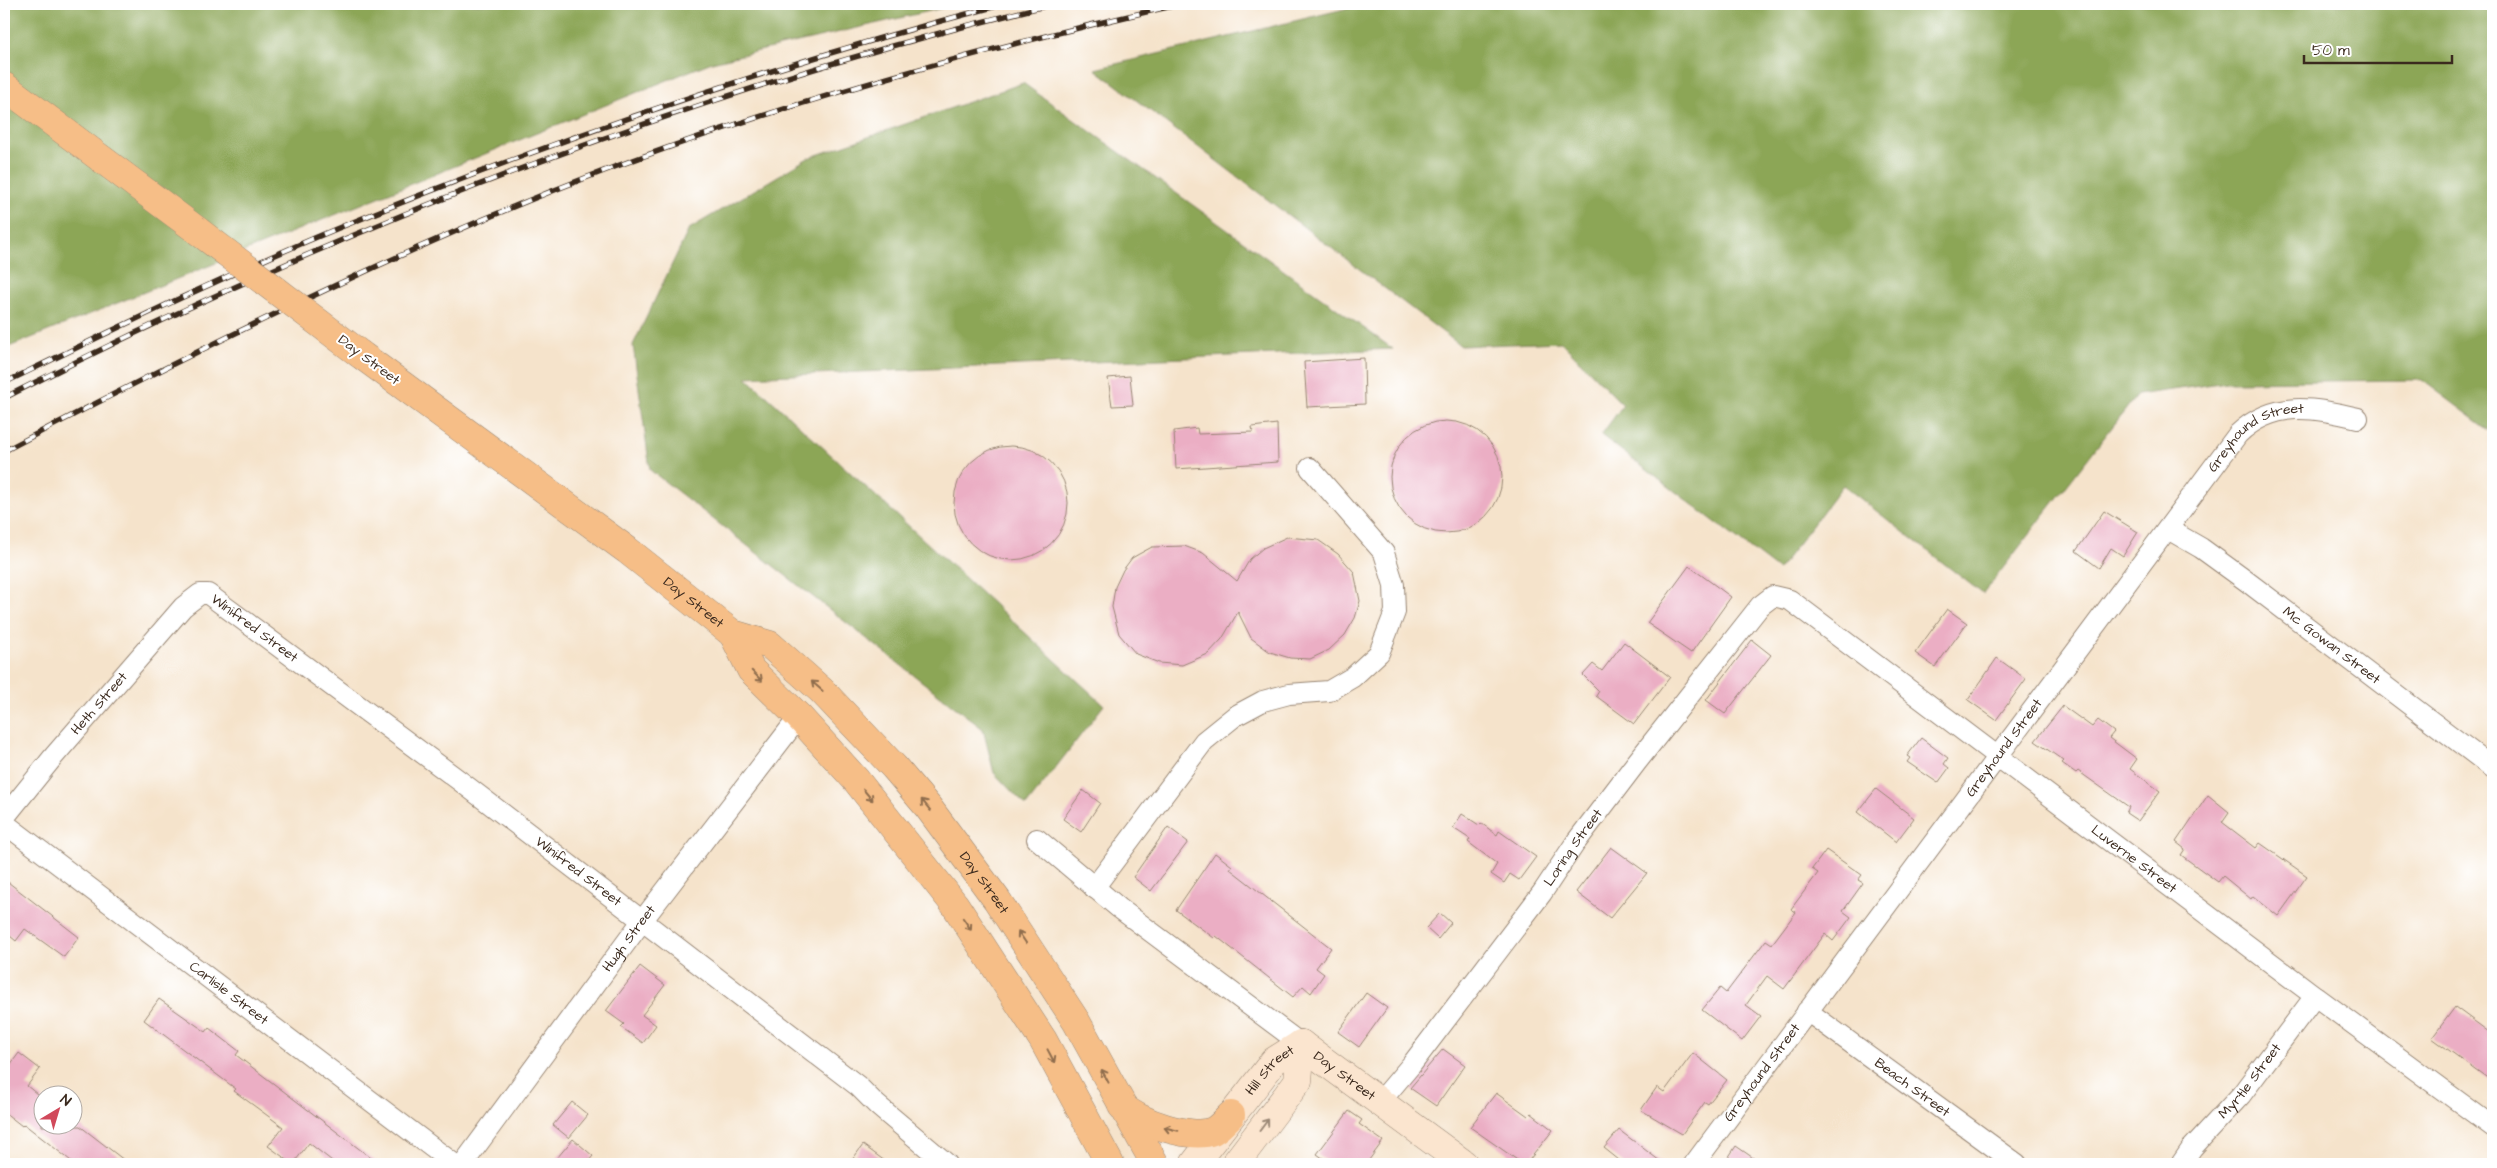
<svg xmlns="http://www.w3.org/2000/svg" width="2497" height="1168" viewBox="0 0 2497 1168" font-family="'Architects Daughter',sans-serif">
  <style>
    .forest { fill: #8ca657; stroke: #64683a }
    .building { fill: #ebaec4 }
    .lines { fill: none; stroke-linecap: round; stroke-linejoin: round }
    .street-casing { stroke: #988674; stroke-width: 22 }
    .secondary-casing { stroke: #988674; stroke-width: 29 }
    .primary-casing { stroke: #988674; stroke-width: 29 }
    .street { stroke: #fff; stroke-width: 20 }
    .secondary { stroke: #fbe5cf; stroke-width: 28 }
    .primary { stroke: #f6be87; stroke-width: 28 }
    .rail-casing { stroke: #3b2a1e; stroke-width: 5.5 }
    .rail { stroke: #fff; stroke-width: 4; stroke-dasharray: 11; stroke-linecap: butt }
    .primary-bridge-casing { stroke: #988674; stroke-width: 29; stroke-linecap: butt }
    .primary-bridge { stroke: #f6be87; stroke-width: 28 }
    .oneway { stroke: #8f6d4d }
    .oneway2 { stroke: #9b8876 }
    .labels { text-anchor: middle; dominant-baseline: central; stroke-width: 4; stroke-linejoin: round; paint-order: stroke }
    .street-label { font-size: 14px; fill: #3b2a1e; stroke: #fff }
  </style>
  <rect width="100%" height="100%" fill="#fff"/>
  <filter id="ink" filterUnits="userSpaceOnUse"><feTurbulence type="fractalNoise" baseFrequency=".02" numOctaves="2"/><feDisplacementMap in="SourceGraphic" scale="10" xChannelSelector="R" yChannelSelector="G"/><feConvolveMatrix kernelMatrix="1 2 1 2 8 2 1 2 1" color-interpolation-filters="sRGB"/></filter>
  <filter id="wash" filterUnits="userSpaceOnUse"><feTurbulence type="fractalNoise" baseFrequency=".0096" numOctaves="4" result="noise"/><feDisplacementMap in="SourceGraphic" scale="20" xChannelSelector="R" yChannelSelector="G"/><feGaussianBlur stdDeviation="1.12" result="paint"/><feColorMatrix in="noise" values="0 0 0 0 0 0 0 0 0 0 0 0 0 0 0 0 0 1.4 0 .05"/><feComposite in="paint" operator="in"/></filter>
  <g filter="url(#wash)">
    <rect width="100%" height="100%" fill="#f5e3cb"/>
    <path class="forest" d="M 4,4 L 960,4 L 712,62 L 4,349 Z
      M 1365,4 L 2493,4 L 2493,433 L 2422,380 L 2227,382 L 2137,395 L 1983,594 L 1843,485 L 1778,570 L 1601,435 L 1623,405 L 1561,342 L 1461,346 L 1095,69 Z
      M 1023,83 L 1393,349 L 746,377 L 1104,705 L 1026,806 L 994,773 L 983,729 L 650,470 L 633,345 L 689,229 L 808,158 Z"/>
    <g id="blocks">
      <path class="building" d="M 1364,358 L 1365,404 L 1307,407 L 1304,362 Z
        M 1130,376 L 1133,405 L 1112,406 L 1108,378 Z
        M1390 477a56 56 0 1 1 112 0a56 56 0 1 1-112 0Z
        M 1277,424 L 1278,462 L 1176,469 L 1174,431 L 1197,428 L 1198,434 L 1253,432 L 1252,427 Z
        M954 503a57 57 0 1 1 114 0a57 57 0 1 1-114 0Z
        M 2104,511 L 2138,532 L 2123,556 L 2111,548 L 2099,568 L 2076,551 Z
        M 1287,537 L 1318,540 L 1338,554 L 1354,572 L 1360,601 L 1355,618 L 1345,635 L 1329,650 L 1310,659 L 1290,658 L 1270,652 L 1251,638 L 1238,612 L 1222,639 L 1208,654 L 1182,665 L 1159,663 L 1136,654 L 1119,634 L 1112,607 L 1115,587 L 1123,570 L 1132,558 L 1139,554 L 1152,547 L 1184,546 L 1203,553 L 1237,581 L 1250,559 L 1263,548 Z
        M 1689,566 L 1731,597 L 1691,653 L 1647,623 Z
        M 1947,609 L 1967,623 L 1935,667 L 1915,653 Z
        M 1752,640 L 1771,655 L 1725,714 L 1706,700 Z
        M 1624,642 L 1670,677 L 1634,724 L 1596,696 L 1599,691 L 1583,675 L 1593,664 L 1602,671 Z
        M 1997,658 L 2026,679 L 1996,720 L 1968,700 Z
        M 2063,706 L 2092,727 L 2098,720 L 2114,732 L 2109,738 L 2137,759 L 2130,769 L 2160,791 L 2138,821 L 2126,813 L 2129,807 L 2078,771 L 2076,773 L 2062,763 L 2064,761 L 2035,741 Z
        M 1921,738 L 1948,758 L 1944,764 L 1949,768 L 1938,783 L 1907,762 L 1910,758 L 1907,756 Z
        M 1876,789 L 1914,818 L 1896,842 L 1858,812 Z
        M 1083,790 L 1100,803 L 1081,832 L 1063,819 Z
        M 2208,795 L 2229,812 L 2222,822 L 2256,848 L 2260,843 L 2307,876 L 2278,916 L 2253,896 L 2251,899 L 2223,876 L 2218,882 L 2181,855 L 2185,849 L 2176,842 Z
        M 1462,814 L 1479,825 L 1481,823 L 1497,835 L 1499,831 L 1536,857 L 1519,880 L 1510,874 L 1504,883 L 1491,874 L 1497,864 L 1468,842 L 1470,839 L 1453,828 Z
        M 1168,827 L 1188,842 L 1151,891 L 1133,877 Z
        M 1611,847 L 1647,873 L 1610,918 L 1576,892 Z
        M 1826,850 L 1862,875 L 1858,880 L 1863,883 L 1843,911 L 1851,917 L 1833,941 L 1825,934 L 1784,989 L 1767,976 L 1746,1005 L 1761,1016 L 1742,1041 L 1702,1010 L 1720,988 L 1726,993 L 1766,940 L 1772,944 L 1796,912 L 1791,909 L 1818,873 L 1812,869 Z
        M 1215,853 L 1232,866 L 1230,869 L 1331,948 L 1316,968 L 1324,974 L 1311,993 L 1303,986 L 1293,997 L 1216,936 L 1214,938 L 1176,910 Z
        M 4,879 L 79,937 L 64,957 L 25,929 L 16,941 L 4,931 Z
        M 1440,913 L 1451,923 L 1438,939 L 1426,928 Z
        M 640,966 L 665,985 L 642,1015 L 656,1025 L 643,1043 L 621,1027 L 624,1024 L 606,1011 Z
        M 1366,993 L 1387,1008 L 1359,1047 L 1338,1032 Z
        M 159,999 L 206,1032 L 209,1028 L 239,1051 L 236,1055 L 379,1164 L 336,1164 L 309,1143 L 293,1164 L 268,1146 L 283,1127 L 234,1091 L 236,1089 L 144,1020 Z
        M 2455,1007 L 2493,1035 L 2493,1082 L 2432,1038 Z
        M 1443,1049 L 1465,1065 L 1436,1106 L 1410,1088 Z
        M 19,1053 L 40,1069 L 27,1086 L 42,1098 L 42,1126 L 80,1126 L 129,1164 L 75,1164 L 24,1124 L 22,1126 L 4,1112 L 4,1073 Z
        M 1693,1053 L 1727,1080 L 1708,1104 L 1705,1102 L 1682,1134 L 1641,1110 L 1657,1087 L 1664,1092 Z
        M 1496,1093 L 1528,1116 L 1531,1113 L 1553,1130 L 1526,1164 L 1523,1164 L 1470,1127 Z
        M 572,1102 L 588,1115 L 569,1138 L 553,1125 Z
        M 1349,1111 L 1362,1120 L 1359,1124 L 1383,1141 L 1366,1164 L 1331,1164 L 1317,1154 Z
        M 1619,1130 L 1664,1164 L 1624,1164 L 1604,1148 Z
        M 573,1139 L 593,1156 L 586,1164 L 552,1164 Z
        M 863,1145 L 889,1164 L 849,1164 Z
        M 1736,1146 L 1762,1164 L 1724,1164 Z"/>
    </g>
  </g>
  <g filter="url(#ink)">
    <use href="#blocks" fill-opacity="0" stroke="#988674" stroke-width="1"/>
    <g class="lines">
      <defs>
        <g id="street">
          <path id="s1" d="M 2168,529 L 2201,548 L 2245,580 L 2493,768"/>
          <path id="s2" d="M 4,818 L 54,756 L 183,607 L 200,594 L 208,594 L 460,781 L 858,1086 L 877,1105 L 947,1164"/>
          <path id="s3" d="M 4,823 L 454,1164"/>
          <path d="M 1037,839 L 1119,908 L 1301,1044"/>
          <path d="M 1094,888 L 1204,741 L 1235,716 L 1263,701 L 1289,694 L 1329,691 L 1353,677 L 1379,653 L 1395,612 L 1394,585 L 1384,553 L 1310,468"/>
          <path id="s4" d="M 1807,1011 L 2017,1164"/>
          <path id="s5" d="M 1379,1103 L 1412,1064 L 1542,893 L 1576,842 L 1636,763 L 1760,606 L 1773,596 L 1790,600 L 2315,996 L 2493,1127"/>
          <path id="s6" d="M 463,1164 L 642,921 L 799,717"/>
          <path id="s7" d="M 1694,1164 L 2238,434 C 2273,400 2314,407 2358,418"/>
          <path id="s8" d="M 2181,1164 L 2192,1148 L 2241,1095 L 2315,996"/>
        </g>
        <g id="secondary">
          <path id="s9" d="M 1301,1044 L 1464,1164"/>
          <path id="s10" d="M 1194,1164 L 1274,1061 L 1301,1044"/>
          <path d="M 1235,1164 L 1298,1081 L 1301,1044"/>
        </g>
        <g id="primary">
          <path d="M 4,86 L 198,231"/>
          <path id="s11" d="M 360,354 L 627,550 L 733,634 L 770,645 L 822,691 L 894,767 L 928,807 L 997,900 L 1076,1021 L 1155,1164"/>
          <path d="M 733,634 L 751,670 L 799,717 L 856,780 L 955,905 L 1043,1040 L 1110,1164"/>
          <path d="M 1122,1106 C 1138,1122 1191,1140 1213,1131 C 1219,1128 1226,1120 1231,1115"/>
        </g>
      </defs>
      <use href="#street" class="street-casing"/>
      <use href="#secondary" class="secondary-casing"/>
      <use href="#primary" class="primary-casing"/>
      <use href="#street" class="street"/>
      <use href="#secondary" class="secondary"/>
      <use href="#primary" class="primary"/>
      <defs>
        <path id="rail" d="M 4,383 C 113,330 223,276 336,229 C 554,139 776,64 1004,4
          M 4,398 C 333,229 692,91 1053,4
          M 4,451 C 174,362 347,275 525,202 C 737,115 959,54 1181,4"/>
      </defs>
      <use href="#rail" class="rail-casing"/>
      <use href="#rail" class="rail"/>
      <defs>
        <path id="primary-bridge" d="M 198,231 L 360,354"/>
      </defs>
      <use href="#primary-bridge" class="primary-bridge-casing"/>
      <use href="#primary-bridge" class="primary-bridge"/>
    </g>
    <defs><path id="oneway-shaft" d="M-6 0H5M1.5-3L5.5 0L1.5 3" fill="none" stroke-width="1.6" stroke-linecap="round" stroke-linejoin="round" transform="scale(1.25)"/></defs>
    <g class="oneway">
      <use href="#oneway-shaft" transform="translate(757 676) rotate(45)"/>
      <use href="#oneway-shaft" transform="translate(817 686) rotate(-139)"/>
      <use href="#oneway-shaft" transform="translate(868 795) rotate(50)"/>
      <use href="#oneway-shaft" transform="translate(926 805) rotate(-129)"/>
      <use href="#oneway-shaft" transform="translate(967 924) rotate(56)"/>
      <use href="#oneway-shaft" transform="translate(1022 937) rotate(-124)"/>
      <use href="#oneway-shaft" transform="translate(1051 1056) rotate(62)"/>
      <use href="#oneway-shaft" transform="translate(1105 1076) rotate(-118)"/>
      <use href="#oneway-shaft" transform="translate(1171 1129) rotate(-167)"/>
    </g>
    <use class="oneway2" href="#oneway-shaft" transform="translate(1264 1125) rotate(-53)"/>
  </g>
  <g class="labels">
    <g class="street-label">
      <text transform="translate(369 360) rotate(37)">Day Street</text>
      <text stroke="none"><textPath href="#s7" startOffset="924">Greyhound Street</textPath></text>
      <text stroke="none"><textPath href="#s11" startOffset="416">Day Street</textPath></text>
      <text stroke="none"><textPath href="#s2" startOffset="364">Winifred Street</textPath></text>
      <text stroke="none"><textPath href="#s1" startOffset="201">Mc Gowan Street</textPath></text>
      <text stroke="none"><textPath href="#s2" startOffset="149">Heth Street</textPath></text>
      <text stroke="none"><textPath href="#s7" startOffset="519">Greyhound Street</textPath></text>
      <text stroke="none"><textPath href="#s5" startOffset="321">Loring Street</textPath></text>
      <text stroke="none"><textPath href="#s5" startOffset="1091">Luverne Street</textPath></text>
      <text stroke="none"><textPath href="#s2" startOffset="769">Winifred Street</textPath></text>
      <text stroke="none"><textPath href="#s11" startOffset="826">Day Street</textPath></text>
      <text stroke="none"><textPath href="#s6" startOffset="280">Hugh Street</textPath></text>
      <text stroke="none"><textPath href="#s3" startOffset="282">Carlisle Street</textPath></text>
      <text stroke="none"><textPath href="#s10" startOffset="121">Hill Street</textPath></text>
      <text stroke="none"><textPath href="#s7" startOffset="114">Greyhound Street</textPath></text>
      <text stroke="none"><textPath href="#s9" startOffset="54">Day Street</textPath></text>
      <text stroke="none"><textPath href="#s8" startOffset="108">Myrtle Street</textPath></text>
      <text stroke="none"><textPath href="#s4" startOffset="130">Beach Street</textPath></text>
    </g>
  </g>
  <rect width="2497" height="1168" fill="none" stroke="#fff" stroke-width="20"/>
  <g transform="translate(58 1110) rotate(38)"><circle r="24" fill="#ffffff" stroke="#b1aaa5"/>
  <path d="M0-4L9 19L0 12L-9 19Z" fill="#d1495b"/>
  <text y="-8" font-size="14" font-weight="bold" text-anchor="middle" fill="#3b2a1e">N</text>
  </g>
  <path d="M2304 55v8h148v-8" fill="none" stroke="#3b2a1e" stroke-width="2.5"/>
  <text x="2312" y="55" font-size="15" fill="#3b2a1e" stroke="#ffffff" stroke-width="4" paint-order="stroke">50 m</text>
</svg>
